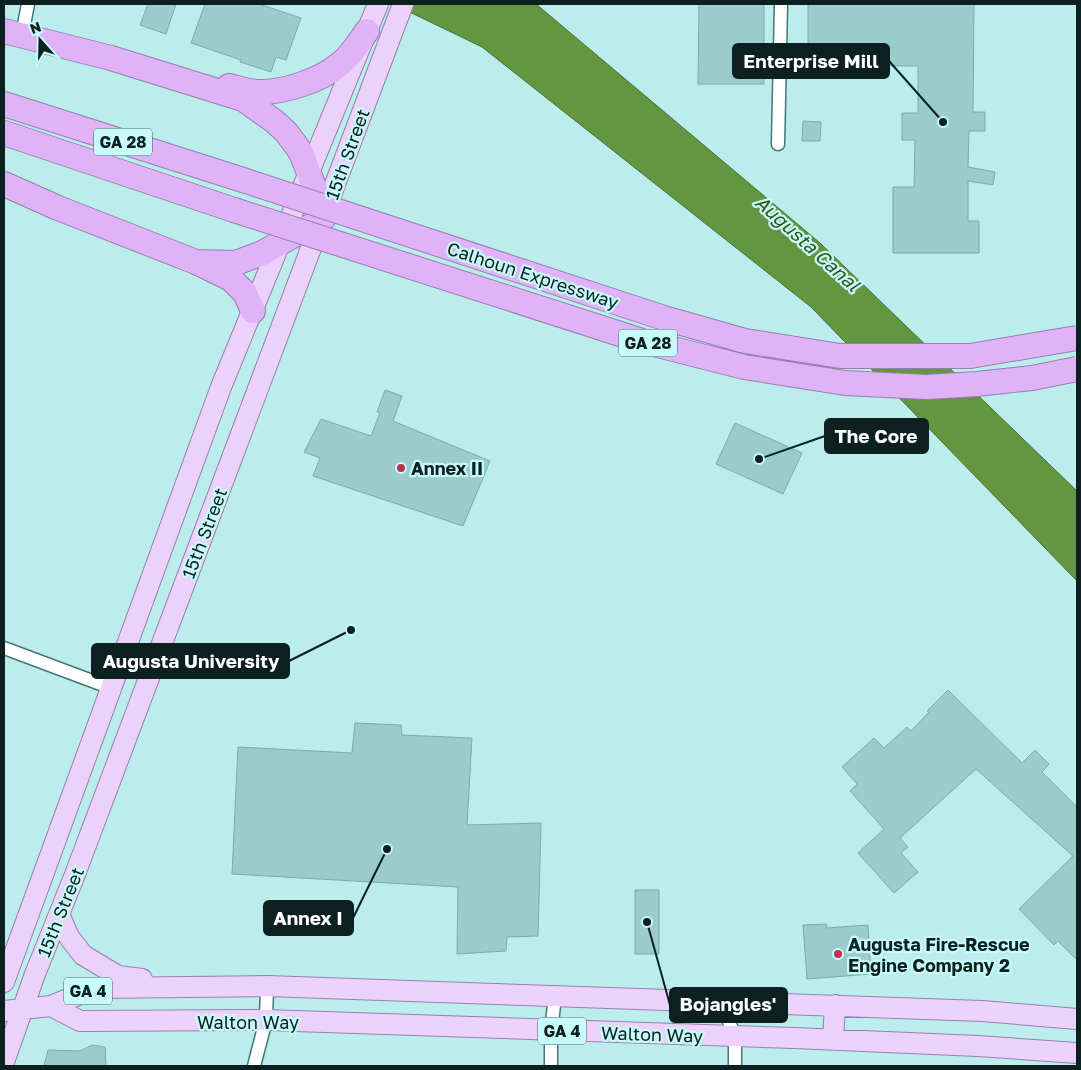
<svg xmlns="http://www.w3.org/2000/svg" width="1081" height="1070" viewBox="0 0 1081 1070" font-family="'Golos Text',sans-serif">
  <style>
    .water { fill: #649540; stroke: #4a7236 }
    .building { fill: #9acccb; stroke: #7aacaa }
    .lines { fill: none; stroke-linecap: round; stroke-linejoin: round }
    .street-casing { stroke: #467675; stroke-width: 15 }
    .primary-casing { stroke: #967fac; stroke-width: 22 }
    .highway-casing { stroke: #967fac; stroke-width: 26 }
    .street { stroke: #fff; stroke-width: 12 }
    .primary { stroke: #ecd1fa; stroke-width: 20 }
    .highway { stroke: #e0b2f7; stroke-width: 24 }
    .highway-bridge-casing { stroke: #967fac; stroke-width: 26; stroke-linecap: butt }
    .highway-bridge { stroke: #e0b2f7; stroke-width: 24 }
    .poi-dot { fill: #c0304e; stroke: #c7fbf9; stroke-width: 2 }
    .labels { text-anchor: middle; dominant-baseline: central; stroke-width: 4.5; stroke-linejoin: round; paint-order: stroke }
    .shield { fill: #c7fbf9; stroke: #446261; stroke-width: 1 }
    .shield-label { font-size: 16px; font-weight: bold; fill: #0c2020 }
    .street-label { font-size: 18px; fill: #0c2020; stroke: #c7fbf9 }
    .poi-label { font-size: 18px; font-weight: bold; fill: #0c2020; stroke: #c7fbf9; text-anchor: start }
    .water-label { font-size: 19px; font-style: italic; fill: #33541a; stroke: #c7fbf9 }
    .leader { fill: none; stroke: #0c2020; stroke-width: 2 }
    .callout-dot { fill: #0c2020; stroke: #c7fbf9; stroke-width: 2 }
    .callout { fill: #0c2020; stroke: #0c2020; stroke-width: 2 }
    .callout-label { font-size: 19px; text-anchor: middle; font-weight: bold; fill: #fff }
  </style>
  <rect width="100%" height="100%" fill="#baedec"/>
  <path class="water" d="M 393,4 L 536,4 L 820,243 L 1077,491 L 1077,581 L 811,307 L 482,47 Z"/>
  <path class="building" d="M 148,4 L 176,4 L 166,34 L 140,25 Z
    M 205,4 L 259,4 L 301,18 L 286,60 L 276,57 L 271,72 L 240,62 L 241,60 L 191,43 Z
    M 699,4 L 764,4 L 764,84 L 698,84 Z
    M 808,4 L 974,4 L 973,112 L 985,112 L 985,131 L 969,131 L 968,167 L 995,172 L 993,185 L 968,181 L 968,221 L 979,221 L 979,253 L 893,253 L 893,187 L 914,187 L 915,140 L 902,140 L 902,113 L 918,113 L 918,66 L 808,65 Z
    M 803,121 L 821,122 L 820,141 L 802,141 Z
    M 385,390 L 402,396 L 393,421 L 490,461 L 463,526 L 313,476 L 320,458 L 304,452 L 321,419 L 371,436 L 380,413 L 377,412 Z
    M 735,423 L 802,453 L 783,494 L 716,464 Z
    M 948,690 L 1022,763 L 1035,750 L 1049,764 L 1042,772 L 1077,807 L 1077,960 L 1058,941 L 1054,945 L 1019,909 L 1073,856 L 976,769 L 900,838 L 908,847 L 901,853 L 918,872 L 894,893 L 858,853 L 884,829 L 850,791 L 857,784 L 842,767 L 874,738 L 884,748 L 907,727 L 911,731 L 929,712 L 927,711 Z
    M 355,723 L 401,725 L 402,735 L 472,738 L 467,825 L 541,823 L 538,936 L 507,937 L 506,951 L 457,954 L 458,887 L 232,874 L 238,747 L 352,753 Z
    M 635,890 L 659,890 L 659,954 L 635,954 Z
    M 826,924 L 827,928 L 868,925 L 871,974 L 807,979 L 803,925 Z
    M 92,1045 L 105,1047 L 106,1066 L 44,1066 L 48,1050 L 80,1051 Z"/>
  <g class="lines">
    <defs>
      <path id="street" d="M 22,35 L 28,4
        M 778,144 L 781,4
        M 4,648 L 111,688
        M 721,1001 L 735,1037 L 735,1066
        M 254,1066 L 266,1020 L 267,986
        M 551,1066 L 551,1031 L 555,997"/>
      <path id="primary" d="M 59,914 L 69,937 L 83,955 L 118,976 L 142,979
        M 4,982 L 221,387 L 378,4
        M 51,1006 L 80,1021 L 266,1020 L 794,1038 L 978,1046 L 1077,1053
        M 4,1011 L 51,1006 L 95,988 L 267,986 L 982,1011 L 1077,1019
        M 833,1040 L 835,1005
        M 4,1062 L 35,974 L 74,877 L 403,4"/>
      <path id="highway" d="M 4,31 L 111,58 L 243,99 L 274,121 L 286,132 L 298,148 L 302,155 L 316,192 L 323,219 L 262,253 L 236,263 L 196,262
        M 229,86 C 238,88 247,91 256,92 C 283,93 320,81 340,64 C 351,56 359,42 367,31
        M 4,104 L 243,180
        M 4,133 L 234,210
        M 4,184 L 58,208 L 196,262 L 231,279 L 245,293 L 253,311"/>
    </defs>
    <use href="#street" class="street-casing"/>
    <use href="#primary" class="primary-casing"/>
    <use href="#highway" class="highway-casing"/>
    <use href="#street" class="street"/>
    <use href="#primary" class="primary"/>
    <use href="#highway" class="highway"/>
    <defs>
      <path id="highway-bridge" d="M 243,180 L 664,318 L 745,341 L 840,356 L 970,356 L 1077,338
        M 234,210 L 642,341 L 744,367 L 845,383 L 926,387 L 977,384 L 1032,378 L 1077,369"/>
    </defs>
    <use href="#highway-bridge" class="highway-bridge-casing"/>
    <use href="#highway-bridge" class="highway-bridge"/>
  </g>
  <g class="poi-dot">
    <circle cx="401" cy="468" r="5"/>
    <circle cx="838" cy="954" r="5"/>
  </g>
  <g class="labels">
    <g class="shield">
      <rect x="94" y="128.5" width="58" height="27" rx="4"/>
      <rect x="619" y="329.5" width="58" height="27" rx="4"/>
      <rect x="64" y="977.5" width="48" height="27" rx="4"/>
      <rect x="538" y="1017.5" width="48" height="27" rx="4"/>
    </g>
    <g class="shield-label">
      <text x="123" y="142">GA 28</text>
      <text x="648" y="343">GA 28</text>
      <text x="88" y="991">GA 4</text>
      <text x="562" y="1031">GA 4</text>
    </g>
    <g class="street-label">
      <text transform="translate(347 154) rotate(-70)">15th Street</text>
      <text transform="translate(533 275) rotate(18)">Calhoun Expressway</text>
      <text transform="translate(204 533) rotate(-69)">15th Street</text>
      <text transform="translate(60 912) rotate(-68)">15th Street</text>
      <text x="248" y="1022">Walton Way</text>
      <text transform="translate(652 1034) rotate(2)">Walton Way</text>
    </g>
    <g class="poi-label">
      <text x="411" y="468">Annex II</text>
      <text x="848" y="944">Augusta Fire-Rescue<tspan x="848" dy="21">Engine Company 2</tspan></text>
    </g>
    <g class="water-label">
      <text transform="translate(808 243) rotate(42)">Augusta Canal</text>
    </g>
  </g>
  <path class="leader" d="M943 122L889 61M759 459L825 436M351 630L289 661M387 849L353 918M647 922L670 1005"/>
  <g class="callout-dot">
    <circle cx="943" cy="122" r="5"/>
    <circle cx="759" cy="459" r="5"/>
    <circle cx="351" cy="630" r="5"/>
    <circle cx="387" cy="849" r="5"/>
    <circle cx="647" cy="922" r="5"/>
  </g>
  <g class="callout">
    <rect x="733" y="44" width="156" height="34" rx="5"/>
    <rect x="825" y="419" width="103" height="34" rx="5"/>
    <rect x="92" y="644" width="197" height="34" rx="5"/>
    <rect x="264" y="901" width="89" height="34" rx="5"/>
    <rect x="670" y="988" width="117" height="34" rx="5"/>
  </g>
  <g class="callout-label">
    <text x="811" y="68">Enterprise Mill</text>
    <text x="876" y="443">The Core</text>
    <text x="191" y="668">Augusta University</text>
    <text x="308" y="925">Annex I</text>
    <text x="728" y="1011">Bojangles'</text>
  </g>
  <rect width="1081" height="1070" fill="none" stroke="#0c2020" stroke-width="10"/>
  <g transform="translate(40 40) rotate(340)" stroke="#c7fbf9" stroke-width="4" paint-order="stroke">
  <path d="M0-4L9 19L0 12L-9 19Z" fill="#0c2020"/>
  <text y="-8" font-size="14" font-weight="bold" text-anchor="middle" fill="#0c2020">N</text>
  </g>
</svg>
